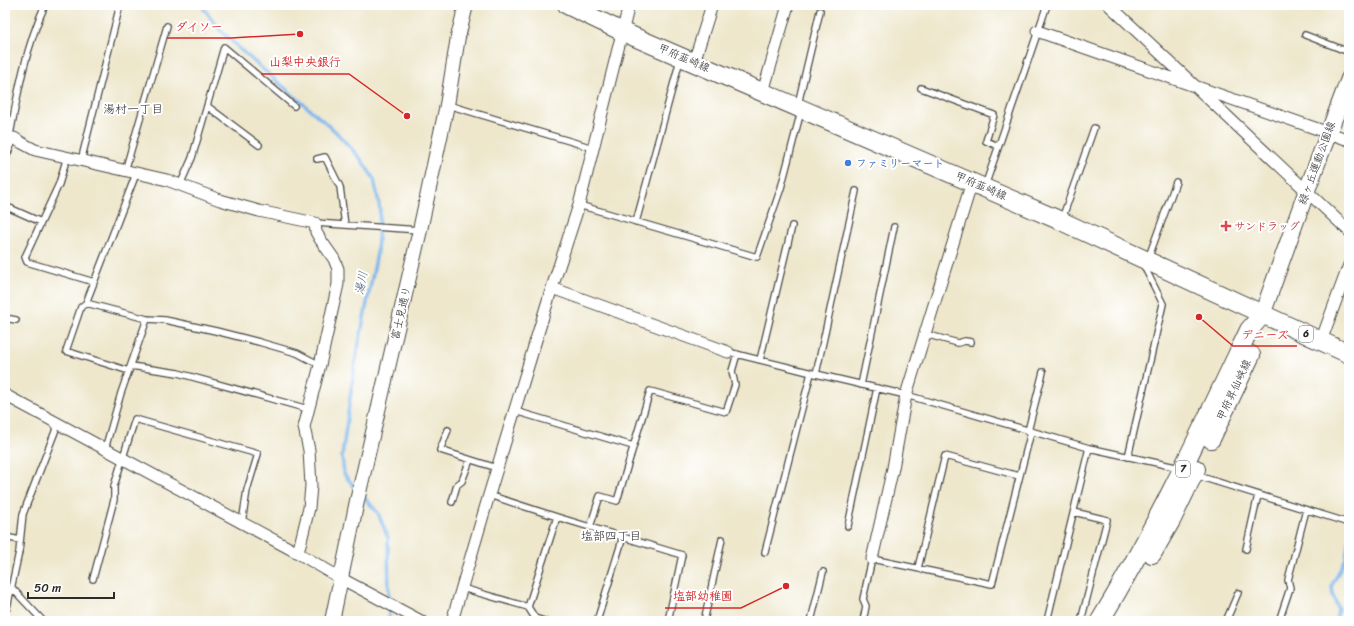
<svg xmlns="http://www.w3.org/2000/svg" width="1354" height="626" viewBox="0 0 1354 626" font-family="Sriracha,'Klee One',sans-serif">
  <style>
    .lines { fill: none; stroke-linecap: round; stroke-linejoin: round }
    .stream { stroke: #7cb7ed; stroke-width: 3.5 }
    .service-casing { stroke: #484743; stroke-width: 8 }
    .minor-casing { stroke: #484743; stroke-width: 13 }
    .tertiary-casing { stroke: #484743; stroke-width: 16 }
    .secondary-casing { stroke: #484743; stroke-width: 18 }
    .primary-casing { stroke: #484743; stroke-width: 20 }
    .service { stroke: #fff; stroke-width: 5.5 }
    .minor { stroke: #fff; stroke-width: 11 }
    .tertiary { stroke: #fff; stroke-width: 14 }
    .secondary { stroke: #fff; stroke-width: 16 }
    .primary { stroke: #fff; stroke-width: 18 }
    .shop-dot { fill: #3f7fe0; stroke: #fff; stroke-width: 1.5 }
    .health-dot { fill: #e0444e; stroke: #fff; stroke-width: 1.5 }
    .labels { text-anchor: middle; dominant-baseline: central; stroke-width: 4; stroke-linejoin: round; paint-order: stroke }
    .shield { fill: #fff; stroke: #6b6b6b; stroke-width: 1 }
    .shield-label { font-size: 10px; font-weight: bold; fill: #2b2b2b }
    .street-label { font-size: 11px; fill: #2b2b2b; stroke: #fff }
    .shop-label { font-size: 11px; font-weight: bold; fill: #366cbe; stroke: #fff; text-anchor: start }
    .health-label { font-size: 11px; font-weight: bold; fill: #be3a42; stroke: #fff; text-anchor: start }
    .neighbourhood-label { font-size: 12px; fill: #2b2b2b; stroke: #fff }
    .water-label { font-size: 12px; font-style: italic; fill: #475c6f; stroke: #fff }
    .leader { fill: none; stroke: #d62828; stroke-width: 1.5 }
    .callout-dot { fill: #d62828; stroke: #fff; stroke-width: 1.5 }
    .callout-label { font-size: 12px; text-anchor: middle; font-weight: bold; fill: #d62828; stroke: #fff; stroke-width: 4; stroke-linejoin: round; paint-order: stroke }
  </style>
  <rect width="100%" height="100%" fill="#fff"/>
  <filter id="ink" filterUnits="userSpaceOnUse"><feTurbulence type="fractalNoise" baseFrequency=".025" numOctaves="2"/><feDisplacementMap in="SourceGraphic" scale="8" xChannelSelector="R" yChannelSelector="G"/><feConvolveMatrix kernelMatrix="1 2 1 2 8 2 1 2 1" color-interpolation-filters="sRGB"/></filter>
  <filter id="wash" filterUnits="userSpaceOnUse"><feTurbulence type="fractalNoise" baseFrequency=".012" numOctaves="4" result="noise"/><feDisplacementMap in="SourceGraphic" scale="16" xChannelSelector="R" yChannelSelector="G"/><feGaussianBlur stdDeviation="0.9" result="paint"/><feColorMatrix in="noise" values="0 0 0 0 0 0 0 0 0 0 0 0 0 0 0 0 0 1.4 0 .05"/><feComposite in="paint" operator="in"/></filter>
  <g filter="url(#wash)">
    <rect width="100%" height="100%" fill="#eee7cc"/>
    <g class="lines">
      <path class="stream" d="M 201,5 L 220,30 L 242,51 L 335,131 L 360,158 L 374,179 L 380,209 L 377,253 L 355,363 L 342,456 L 344,474 L 356,489
        M 362,495 L 378,513 L 388,538 L 389,601
        M 389,621 L 389,607
        M 1336,621 L 1338,608 L 1333,595 L 1332,585 L 1346,558 L 1349,538"/>
    </g>
  </g>
  <g filter="url(#ink)">
    <g class="lines">
      <defs>
        <path id="service" d="M 1305,35 L 1349,52
          M 921,88 L 994,115 L 986,141 L 998,146
          M 798,104 L 820,11
          M 448,105 L 593,148
          M 207,106 L 259,145
          M 5,133 L 14,138 L 5,160
          M 10,135 C 18,91 26,47 45,5
          M 67,157 L 59,184 L 25,257 L 27,262 L 94,282
          M 317,159 L 325,157 L 340,187 L 345,225
          M 81,161 L 120,5
          M 125,171 L 167,26
          M 136,174 L 86,303 L 147,319 L 165,320 L 216,331 L 259,342 L 297,353 L 320,365
          M 180,185 L 192,158 L 224,47 L 294,106
          M 985,186 L 1047,5
          M 579,205 L 757,257 L 781,188 L 801,111
          M 5,206 L 41,222
          M 1062,219 L 1094,128
          M 636,222 L 680,60
          M 315,223 L 420,230
          M 1148,259 L 1176,182
          M 86,303 L 81,307 L 66,351 L 129,371
          M 5,318 L 16,320
          M 925,334 L 958,343 L 965,341 L 971,342
          M 728,352 L 816,374 L 906,395 L 1089,448 L 1180,468
          M 760,360 L 792,226
          M 131,366 L 178,373 L 308,409
          M 816,374 L 856,191
          M 861,385 L 894,227
          M 515,411 L 633,446
          M 448,430 L 440,450 L 497,468
          M 1028,431 L 1043,372
          M 105,449 L 121,393 L 147,319
          M 1128,457 L 1163,304 L 1143,264
          M 1195,475 L 1349,523
          M 489,495 L 557,517 L 682,555 L 668,621
          M 452,502 L 457,485 L 462,481 L 470,460
          M 1074,512 L 1107,520 L 1081,621
          M 848,526 L 877,388
          M 590,527 L 600,496 L 617,501 L 650,391 L 726,412 L 735,385 L 732,371 L 737,354
          M 5,537 L 20,540
          M 1246,549 L 1258,495
          M 765,552 L 811,373
          M 918,568 L 945,456 L 1019,476
          M 93,579 L 114,500 L 114,486 L 135,419 L 258,454 L 247,490 L 242,523
          M 12,588 L 43,621
          M 462,588 L 528,607 L 535,618 L 544,621
          M 528,607 L 557,517
          M 7,608 L 19,552 L 23,514 L 58,424
          M 597,621 L 623,537
          M 704,621 L 722,539
          M 811,621 L 823,572
          M 863,621 L 866,606 L 863,599 L 872,559 L 992,584 L 1031,432
          M 1047,621 L 1089,448
          M 1226,621 L 1238,593
          M 1279,621 L 1290,588 L 1288,580 L 1306,510"/>
        <path id="minor" d="M 1109,5 L 1349,231
          M 1037,31 L 1349,140
          M 694,62 L 712,5
          M 763,92 L 788,5
          M 14,138 L 22,143 L 35,150 L 167,180 L 220,200 L 259,211 L 315,223 L 316,232 L 320,239 L 334,259 L 338,269 L 338,284 L 320,365 L 304,427 L 309,450 L 311,486 L 309,508 L 298,553
          M 552,288 L 728,352
          M 1321,341 L 1349,265
          M 5,395 L 298,553 L 342,579 L 421,621
          M 872,559 L 893,468 L 906,395 L 972,182
          M 452,621 L 489,495 L 549,297 L 579,205 L 629,5"/>
        <path id="tertiary" d="M 332,621 L 357,501 L 420,230 L 447,105 L 458,37 L 466,5"/>
        <path id="secondary" d="M 1262,315 L 1307,190 L 1349,79"/>
        <path id="primary" d="M 567,5 L 623,32 L 1061,221 L 1349,354
          M 1211,439 L 1251,355
          M 1152,554 L 1172,519 L 1196,469
          M 1100,621 C 1156,528 1202,429 1249,330 L 1262,315"/>
      </defs>
      <use href="#service" class="service-casing"/>
      <use href="#minor" class="minor-casing"/>
      <use href="#tertiary" class="tertiary-casing"/>
      <use href="#secondary" class="secondary-casing"/>
      <use href="#primary" class="primary-casing"/>
      <use href="#service" class="service"/>
      <use href="#minor" class="minor"/>
      <use href="#tertiary" class="tertiary"/>
      <use href="#secondary" class="secondary"/>
      <use href="#primary" class="primary"/>
    </g>
  </g>
  <circle class="shop-dot" cx="848" cy="163" r="4"/>
  <path class="health-dot" d="M1224 220h4v4h4v4h-4v4h-4v-4h-4v-4h4z"/>
  <g class="labels">
    <g class="shield">
      <rect x="1299" y="326" width="14" height="16" rx="3"/>
      <rect x="1176" y="461" width="14" height="16" rx="3"/>
    </g>
    <g class="shield-label">
      <text x="1306" y="334">6</text>
      <text x="1183" y="469">7</text>
    </g>
    <g class="street-label">
      <text transform="translate(684 58) rotate(23)">甲府韮崎線</text>
      <text transform="translate(1317 163) rotate(-70)">緑ヶ丘運動公園線</text>
      <text transform="translate(981 186) rotate(23)">甲府韮崎線</text>
      <text transform="translate(401 313) rotate(-77)">富士見通り</text>
      <text transform="translate(1234 390) rotate(-65)">甲府昇仙峡線</text>
    </g>
    <g class="shop-label">
      <text x="856" y="163">ファミリーマート</text>
    </g>
    <g class="health-label">
      <text x="1234" y="226">サンドラッグ</text>
    </g>
    <g class="neighbourhood-label">
      <text x="133" y="109">湯村一丁目</text>
      <text x="611" y="536">塩部四丁目</text>
    </g>
    <g class="water-label">
      <text transform="translate(361 283) rotate(-79)">湯川</text>
    </g>
  </g>
  <path class="leader" d="M300 34L231 38H167M407 116L349 74H261M1199 317L1233 346H1297M786 586L741 608H665"/>
  <g class="callout-dot">
    <circle cx="300" cy="34" r="4"/>
    <circle cx="407" cy="116" r="4"/>
    <circle cx="1199" cy="317" r="4"/>
    <circle cx="786" cy="586" r="4"/>
  </g>
  <g class="callout-label">
    <text x="199" y="31">ダイソー</text>
    <text x="305" y="66">山梨中央銀行</text>
    <text x="1265" y="339">デニーズ</text>
    <text x="703" y="600">塩部幼稚園</text>
  </g>
  <rect width="1354" height="626" fill="none" stroke="#fff" stroke-width="20"/>
  <path d="M28 592v6h86v-6" fill="none" stroke="#2b2b2b" stroke-width="2"/>
  <text x="34" y="592" font-size="12" fill="#2b2b2b" stroke="#ffffff" stroke-width="3" paint-order="stroke">50 m</text>
</svg>
